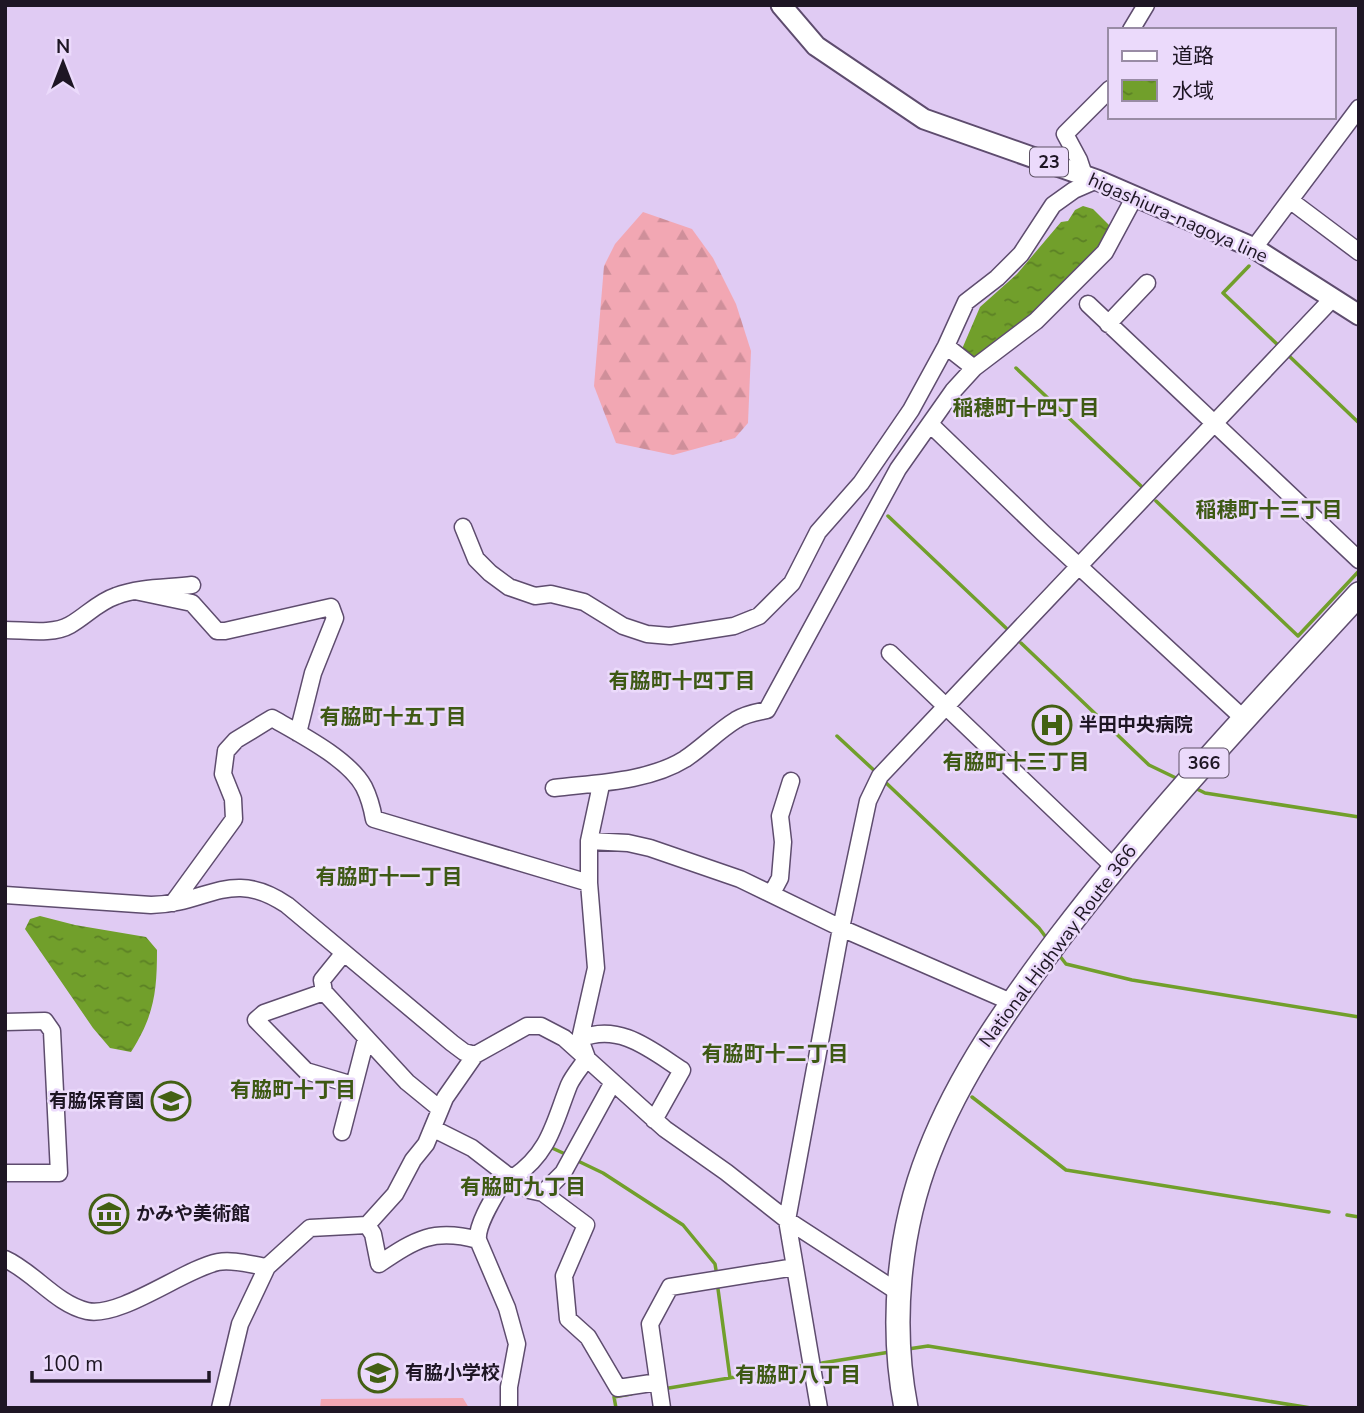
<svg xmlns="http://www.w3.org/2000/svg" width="1364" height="1413" viewBox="0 0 1364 1413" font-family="'Nunito Sans','Noto Sans JP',sans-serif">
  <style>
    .green { fill: #f2a7b3 }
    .forest { fill: url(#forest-firs) }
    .water { fill: url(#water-ripples) }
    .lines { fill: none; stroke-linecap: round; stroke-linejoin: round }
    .stream { stroke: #719f2b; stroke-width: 3.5 }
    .minor-casing { stroke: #5e4c6e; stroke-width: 19 }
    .major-casing { stroke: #5e4c6e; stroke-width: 23 }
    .highway-casing { stroke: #5e4c6e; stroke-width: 26 }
    .minor { stroke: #fff; stroke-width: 16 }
    .major { stroke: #fff; stroke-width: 19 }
    .highway { stroke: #fff; stroke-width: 23 }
    .labels { text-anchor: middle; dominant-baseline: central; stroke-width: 5; stroke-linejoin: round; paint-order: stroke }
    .shield { fill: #ebdafb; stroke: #5c5164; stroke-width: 2 }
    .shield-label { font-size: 18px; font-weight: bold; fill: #1e1624 }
    .street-label { font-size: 19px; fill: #1e1624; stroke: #ebdafb }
    .poi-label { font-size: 19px; font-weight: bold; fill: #1e1624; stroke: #ebdafb; text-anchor: start }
    .neighbourhood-label { font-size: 21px; font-weight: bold; fill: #3e5914; stroke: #ebdafb }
  </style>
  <defs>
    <pattern id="forest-firs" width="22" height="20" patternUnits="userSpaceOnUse" patternTransform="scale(1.75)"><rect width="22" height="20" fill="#f2a7b3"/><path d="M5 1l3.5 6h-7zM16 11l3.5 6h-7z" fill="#cf8f9a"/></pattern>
    <pattern id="water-ripples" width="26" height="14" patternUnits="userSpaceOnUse" patternTransform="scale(1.75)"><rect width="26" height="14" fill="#719f2b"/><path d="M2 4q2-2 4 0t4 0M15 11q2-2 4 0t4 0" fill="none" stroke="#5c8125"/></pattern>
  </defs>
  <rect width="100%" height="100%" fill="#e0cbf3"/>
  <path class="green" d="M 463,1398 L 469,1408 L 320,1408 L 321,1399 Z"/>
  <path class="forest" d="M 643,212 L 692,229 L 713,258 L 736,304 L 751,351 L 748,423 L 735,438 L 673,455 L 616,443 L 594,386 L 604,266 L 615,244 Z"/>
  <path class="water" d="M 1083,206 L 1093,209 L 1110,226 L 1100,246 L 1019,327 L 975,358 L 962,349 L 980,307 L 1017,274 L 1061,222 L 1068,221 L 1075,210 Z
    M 40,916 L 75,925 L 146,937 L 157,950 C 157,992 154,1016 131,1052 L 110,1048 L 93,1028 L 25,929 L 30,919 Z"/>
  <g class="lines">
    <path class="stream" d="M 1249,266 L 1223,293 L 1279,346
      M 1287,354 L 1359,423
      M 1016,368 L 1141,486
      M 1156,501 L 1298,636 L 1358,572
      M 888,516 L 1006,628
      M 1021,643 L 1149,765 L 1176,778
      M 837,736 L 878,774
      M 883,780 L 1039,928 L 1048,940
      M 1197,789 L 1205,793 L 1359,817
      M 1059,955 L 1066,964 L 1132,980 L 1359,1017
      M 972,1097 L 1066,1170 L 1329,1212
      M 552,1148 L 563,1153
      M 580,1162 L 603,1173 L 683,1225 L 715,1264 L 716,1270
      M 1347,1215 L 1359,1217
      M 718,1289 L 730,1378
      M 908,1349 L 928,1346 L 1311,1408
      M 822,1363 L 890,1352
      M 669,1388 L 801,1366
      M 616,1408 L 614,1397 L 631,1394"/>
    <defs>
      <path id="minor" d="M 1131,30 L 1146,5
        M 1084,175 L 1079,160 L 1065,134 L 1110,89
        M 1291,201 L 1359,252
        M 1254,248 L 1359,108
        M 1088,304 L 1359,560
        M 1108,324 L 1147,283
        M 946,346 L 974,368
        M 930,424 L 1043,533 L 1243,718
        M 463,527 L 476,559 L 490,573 L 509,587 L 535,596 L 551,594 L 584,602 L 623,626 L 647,634 L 670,636 L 734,626 L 759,616 L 792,583 L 818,532 L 861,483 L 911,410 L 946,346 L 966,302 L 997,278 L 1021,254 L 1053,205 L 1074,190 L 1097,180
        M 135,591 L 192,603 L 217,631 L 225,631 L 331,607 L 335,618 L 313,673 L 298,733
        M 5,630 C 25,630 53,635 70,625 C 86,616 98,602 116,596 C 139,587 167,588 192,585
        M 890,653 L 1114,867
        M 554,788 C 595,783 648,782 685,759 C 703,747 718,731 736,720 C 745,714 757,712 767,710 L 898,469 L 953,391 L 974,368 L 1036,321 L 1105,252 L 1134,198
        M 589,841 L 628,843 L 650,848 L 740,879 L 841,928 L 1011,1002
        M 772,893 L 780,878 L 783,842 L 780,816 L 791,781
        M 5,895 L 151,905 C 208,904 231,867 287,905 L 452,1043 L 464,1052 L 475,1055
        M 173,903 L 234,819 L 233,799 L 223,774 L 226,751 L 236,740 L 272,718 C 300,734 349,759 364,787 C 369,797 372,808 374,819 L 589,883
        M 343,954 L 322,980 L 324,992 L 264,1013 L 256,1020 L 306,1071 L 353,1085
        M 324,992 L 407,1082 L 440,1109
        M 5,1022 L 45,1021 L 52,1031 L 59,1173 L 5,1173
        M 580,1039 C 619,1022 651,1050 682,1070 L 654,1120
        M 587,1058 L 580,1039 L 596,968 L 589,883 L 589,841 L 601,785
        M 434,1129 L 472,1148 L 507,1175
        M 342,1132 L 366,1039
        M 514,1177 L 529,1190 L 543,1193 L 586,1225 L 564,1276 L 568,1319 L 588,1337 L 618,1388 L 658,1382
        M 543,1193 L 563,1173 L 613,1082
        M 367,1225 L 373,1234 L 379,1264 C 416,1239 434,1228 478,1240 L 507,1308 L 517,1344 L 509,1387 L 509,1408
        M 478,1240 C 476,1223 498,1191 507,1175 L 514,1177 C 550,1152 554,1123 569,1085 C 573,1076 581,1067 587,1058
        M 5,1259 C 34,1272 56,1304 87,1311 C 121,1318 184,1269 218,1262 C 233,1259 252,1265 267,1267
        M 220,1408 L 240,1324 L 267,1267 L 310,1228 L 367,1225 L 395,1194 L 413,1160 L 426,1144 L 445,1098 L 475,1055 L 527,1026 L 541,1026 L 564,1038 L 665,1129 L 726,1172 L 787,1220 L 898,1292
        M 662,1408 L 650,1324 L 670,1287 L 795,1267
        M 819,1408 L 787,1220 L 841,928 L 868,801 L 880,776 L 1333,298"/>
      <path id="major" d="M 781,5 L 816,46 L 924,119 L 1097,180 L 1254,248 L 1359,315"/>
      <path id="highway" d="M 906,1408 C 890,1325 898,1232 929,1153 C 960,1073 1009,1005 1060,937 C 1152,816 1256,706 1359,594"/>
    </defs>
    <use href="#minor" class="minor-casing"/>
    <use href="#major" class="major-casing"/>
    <use href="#highway" class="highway-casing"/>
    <use href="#minor" class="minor"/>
    <use href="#major" class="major"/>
    <use href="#highway" class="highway"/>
  </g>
  <defs>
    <symbol id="hospital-ring" viewBox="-11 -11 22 22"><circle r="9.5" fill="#ebdafb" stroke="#436013" stroke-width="1.5"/><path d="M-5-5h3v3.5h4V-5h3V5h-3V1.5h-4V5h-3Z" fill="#436013"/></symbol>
    <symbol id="school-ring" viewBox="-11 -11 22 22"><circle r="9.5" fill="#ebdafb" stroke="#436013" stroke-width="1.5"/><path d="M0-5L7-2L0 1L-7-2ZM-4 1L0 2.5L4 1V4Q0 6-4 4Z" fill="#436013"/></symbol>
    <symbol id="museum-ring" viewBox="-11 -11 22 22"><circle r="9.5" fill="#ebdafb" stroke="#436013" stroke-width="1.5"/><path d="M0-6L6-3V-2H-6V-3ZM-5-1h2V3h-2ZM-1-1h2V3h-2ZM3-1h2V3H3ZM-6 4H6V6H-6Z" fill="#436013"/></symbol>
  </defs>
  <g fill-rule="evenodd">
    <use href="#hospital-ring" x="1030" y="703" width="44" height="44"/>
    <use href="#school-ring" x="149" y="1079" width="44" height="44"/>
    <use href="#museum-ring" x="87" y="1192" width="44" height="44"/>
    <use href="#school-ring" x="356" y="1351" width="44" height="44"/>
  </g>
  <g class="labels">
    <g class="shield">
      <rect x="1030" y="147.5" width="38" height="29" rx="5"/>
      <rect x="1179.5" y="748.5" width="49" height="29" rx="5"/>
    </g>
    <g class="shield-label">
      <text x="1049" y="162">23</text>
      <text x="1204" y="763">366</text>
    </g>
    <g class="street-label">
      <text transform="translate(1178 218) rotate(24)">higashiura-nagoya line</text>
      <text transform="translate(1058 946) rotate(-53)">National Highway Route 366</text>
    </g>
    <g class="poi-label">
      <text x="1079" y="725">半田中央病院</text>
      <text x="144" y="1101" text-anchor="end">有脇保育園</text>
      <text x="136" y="1214">かみや美術館</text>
      <text x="405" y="1373">有脇小学校</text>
    </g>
    <g class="neighbourhood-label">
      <text x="1026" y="408">稲穂町十四丁目</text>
      <text x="1269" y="510">稲穂町十三丁目</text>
      <text x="682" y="681">有脇町十四丁目</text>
      <text x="393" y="717">有脇町十五丁目</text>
      <text x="1016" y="762">有脇町十三丁目</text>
      <text x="389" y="877">有脇町十一丁目</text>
      <text x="775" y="1054">有脇町十二丁目</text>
      <text x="293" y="1090">有脇町十丁目</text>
      <text x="523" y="1187">有脇町九丁目</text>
      <text x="798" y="1375">有脇町八丁目</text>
    </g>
  </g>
  <rect width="1364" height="1413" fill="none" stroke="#1e1624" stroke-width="14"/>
  <rect x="1108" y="28" width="228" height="91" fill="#ebdafb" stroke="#998ca5" stroke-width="2"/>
  <rect x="1122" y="51" width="35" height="10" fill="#ffffff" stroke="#998ca5" stroke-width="2"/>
  <text x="1172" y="63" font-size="21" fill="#1e1624">道路</text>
  <rect x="1122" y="80" width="35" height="21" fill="url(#water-ripples)" stroke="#998ca5" stroke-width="2"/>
  <text x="1172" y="98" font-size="21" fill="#1e1624">水域</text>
  <g transform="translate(63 63)" stroke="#ebdafb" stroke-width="5" paint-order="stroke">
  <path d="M0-5L12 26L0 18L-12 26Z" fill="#1e1624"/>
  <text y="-10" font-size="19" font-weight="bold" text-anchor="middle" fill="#1e1624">N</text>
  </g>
  <path d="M32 1371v10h177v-10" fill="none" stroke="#1e1624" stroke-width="3.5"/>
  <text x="42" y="1371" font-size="21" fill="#1e1624" stroke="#ebdafb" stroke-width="5" paint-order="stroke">100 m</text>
</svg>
